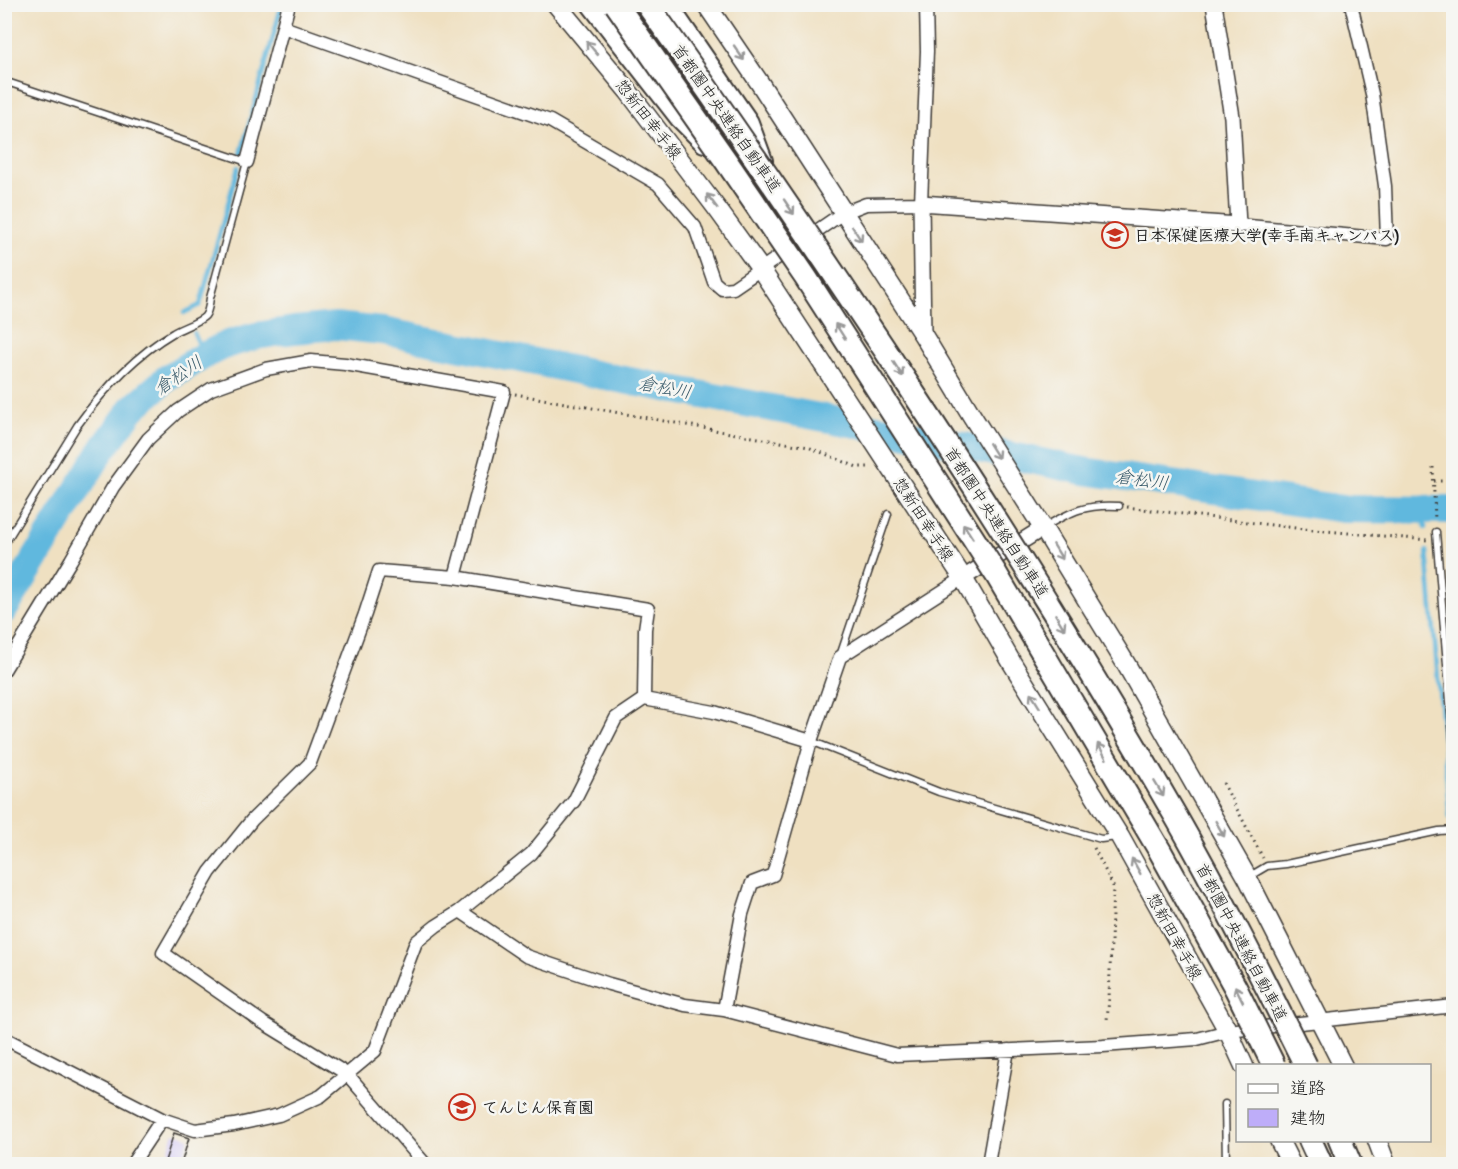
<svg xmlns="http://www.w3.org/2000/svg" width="1458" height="1169" viewBox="0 0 1458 1169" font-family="Delius,'Klee One',sans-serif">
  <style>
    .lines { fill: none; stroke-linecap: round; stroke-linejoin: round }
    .stream { stroke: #61b8de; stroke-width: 4.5 }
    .river { stroke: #61b8de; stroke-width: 28 }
    .building { fill: #beadf9 }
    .service-casing { stroke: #3c3935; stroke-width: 9 }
    .minor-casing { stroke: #3c3935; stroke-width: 15 }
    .tertiary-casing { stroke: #3c3935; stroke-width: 18 }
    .secondary-casing { stroke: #3c3935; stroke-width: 21 }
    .motorway-casing { stroke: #3c3935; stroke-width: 26 }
    .path { stroke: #3c3935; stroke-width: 3; stroke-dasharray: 1.5 4.5; stroke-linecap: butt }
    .service { stroke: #fff; stroke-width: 6 }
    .minor { stroke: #fff; stroke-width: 12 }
    .tertiary { stroke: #fff; stroke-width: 15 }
    .secondary { stroke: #fff; stroke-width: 18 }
    .motorway { stroke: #fff; stroke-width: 22 }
    .motorway-bridge-casing { stroke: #3c3935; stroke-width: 26; stroke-linecap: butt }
    .motorway-bridge { stroke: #fff; stroke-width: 22 }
    .oneway { stroke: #999 }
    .labels { text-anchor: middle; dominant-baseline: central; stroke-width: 5; stroke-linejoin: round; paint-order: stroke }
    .street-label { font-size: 16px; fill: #1c1c1c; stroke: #f6f6f2 }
    .poi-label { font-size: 16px; font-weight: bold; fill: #1c1c1c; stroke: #f6f6f2; text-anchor: start }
    .water-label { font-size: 18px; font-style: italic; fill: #385a6a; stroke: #f6f6f2 }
  </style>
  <rect width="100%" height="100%" fill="#f6f6f2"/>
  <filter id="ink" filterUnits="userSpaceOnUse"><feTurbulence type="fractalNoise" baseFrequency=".0167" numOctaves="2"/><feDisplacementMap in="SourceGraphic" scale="12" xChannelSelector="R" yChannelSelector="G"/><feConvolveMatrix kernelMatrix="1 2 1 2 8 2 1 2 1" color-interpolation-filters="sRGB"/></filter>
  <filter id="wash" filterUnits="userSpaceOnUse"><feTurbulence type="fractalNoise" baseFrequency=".008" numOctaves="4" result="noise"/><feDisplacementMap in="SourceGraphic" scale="24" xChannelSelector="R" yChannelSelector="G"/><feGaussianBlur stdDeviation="1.35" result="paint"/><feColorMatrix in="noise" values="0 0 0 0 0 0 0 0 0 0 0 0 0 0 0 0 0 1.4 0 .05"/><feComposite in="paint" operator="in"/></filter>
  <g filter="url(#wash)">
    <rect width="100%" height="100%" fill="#efe0c1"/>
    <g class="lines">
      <path class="stream" d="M 241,154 L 282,4
        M 184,313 L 200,305 L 238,167
        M 194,333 L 204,356
        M 1424,510 L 1425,528
        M 1427,551 L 1450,818
        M 1453,843 L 1454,851"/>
      <path class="river" d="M 4,610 L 100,453 L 132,409 L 166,379 L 203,356 L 228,344 L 256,336 L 294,330 L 336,326 L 383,331 L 624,380 L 888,430 L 1084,471 L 1343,509 L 1454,510"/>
    </g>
    <g id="blocks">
      <path class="building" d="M 174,1133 L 189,1138 L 181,1164 L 164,1164 Z"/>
    </g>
  </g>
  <g filter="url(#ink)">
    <use href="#blocks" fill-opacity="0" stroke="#3c3935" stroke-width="1.5"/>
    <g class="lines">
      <defs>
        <path id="service" d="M 4,81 L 247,162 L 210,298 C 209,303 209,311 205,316 C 200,322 181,328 173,333 C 134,356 103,390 77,426 L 4,545
          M 1044,527 C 1072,511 1086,504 1119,506
          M 1436,532 L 1454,749
          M 840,656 L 888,514
          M 811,741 L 939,792 L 1101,839 L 1117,837
          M 1250,876 L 1267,866 L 1286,864 L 1439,831 L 1454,830
          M 1225,1104 L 1226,1164"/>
        <path id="minor" d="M 283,27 L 550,121 L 658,184 L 695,227 L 714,282 L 722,289 L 733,288 L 843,213 L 866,204 L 921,203 L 927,51 L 926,4
          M 247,162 L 289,4
          M 1238,225 L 1387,239 L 1385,186 L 1372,94 L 1351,4
          M 4,670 L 71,560 L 113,487 L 148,439 L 178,411 L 211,389 L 266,369 L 311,361 L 345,364 L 504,392 L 455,577
          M 460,911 L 526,956 L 609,984 L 685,1005 L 724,1010 L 897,1055 L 1103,1046 L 1197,1039 L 1228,1031 L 1454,1006
          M 724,1010 L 742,914 L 752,883 L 773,875 L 811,741 L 840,657 L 963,578
          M 4,1038 L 162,1119 L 195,1130 L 234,1125 L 279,1115 L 321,1096 L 375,1051 L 416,942 L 436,926 L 460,911 L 531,854 L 574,801 L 616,718 L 644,699 L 714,712 L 811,741
          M 132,1164 L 162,1119
          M 425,1164 L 347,1074 L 262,1022 L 163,953 L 210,872 L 252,820 L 310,763 L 365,614 L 379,571 L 455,577 L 648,609 L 645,629 L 644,699
          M 988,1164 L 1008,1050"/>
        <path id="tertiary" d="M 923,335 L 921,203 L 1238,225 L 1232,117 L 1214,4
          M 963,578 L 1043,528"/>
        <path id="secondary" d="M 556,4 L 628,91 L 718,210 L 760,268 L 963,578 L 1012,663 L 1120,837 L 1228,1031 L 1244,1066
          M 706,4 L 759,82 L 923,335 L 972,416 L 1043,528 L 1126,664 L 1247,877 L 1343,1066
          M 1279,1140 L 1291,1164
          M 1377,1140 L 1386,1164"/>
        <path id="motorway" d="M 593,4 L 681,117 L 705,141
          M 665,4 L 747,123 L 761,161
          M 1310,1140 L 1321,1164
          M 1340,1140 L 1350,1164"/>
      </defs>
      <use href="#service" class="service-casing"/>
      <use href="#minor" class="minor-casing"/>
      <use href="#tertiary" class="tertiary-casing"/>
      <use href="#secondary" class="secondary-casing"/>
      <use href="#motorway" class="motorway-casing"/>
      <path class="path" d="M 515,394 L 808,447 L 857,467 L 872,467
        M 1433,467 L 1435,521
        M 1434,481 L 1454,481
        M 1127,507 L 1303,529 L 1428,540
        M 1446,540 L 1454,540
        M 1223,783 L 1263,858
        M 1094,848 L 1113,886 L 1109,999 L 1107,1020"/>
      <use href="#service" class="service"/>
      <use href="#minor" class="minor"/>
      <use href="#tertiary" class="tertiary"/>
      <use href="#secondary" class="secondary"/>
      <use href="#motorway" class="motorway"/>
      <defs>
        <path id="motorway-bridge" d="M 616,4 L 726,161 L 806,278 L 996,574 L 1160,851 L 1235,987 L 1274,1066
          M 647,4 C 735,127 820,252 903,377 C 998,521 1089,666 1175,815 C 1222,897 1264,981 1306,1066"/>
      </defs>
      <use href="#motorway-bridge" class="motorway-bridge-casing"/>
      <use href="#motorway-bridge" class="motorway-bridge"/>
    </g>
    <defs><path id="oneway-shaft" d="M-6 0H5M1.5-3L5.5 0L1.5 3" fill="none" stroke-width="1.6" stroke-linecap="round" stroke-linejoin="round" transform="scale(1.5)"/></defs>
    <g class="oneway">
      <use href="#oneway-shaft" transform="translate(592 48) rotate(-130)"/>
      <use href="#oneway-shaft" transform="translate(739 53) rotate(56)"/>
      <use href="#oneway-shaft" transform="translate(712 201) rotate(-127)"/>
      <use href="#oneway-shaft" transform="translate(789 207) rotate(56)"/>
      <use href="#oneway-shaft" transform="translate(857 234) rotate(57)"/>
      <use href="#oneway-shaft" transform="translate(840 331) rotate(-123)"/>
      <use href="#oneway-shaft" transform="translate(898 369) rotate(57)"/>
      <use href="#oneway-shaft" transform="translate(994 451) rotate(58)"/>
      <use href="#oneway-shaft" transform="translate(968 531) rotate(-123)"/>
      <use href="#oneway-shaft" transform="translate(1058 552) rotate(59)"/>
      <use href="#oneway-shaft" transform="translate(1060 622) rotate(59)"/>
      <use href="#oneway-shaft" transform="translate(1035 700) rotate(-122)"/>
      <use href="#oneway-shaft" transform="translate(1102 751) rotate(-120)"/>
      <use href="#oneway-shaft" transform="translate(1159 789) rotate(59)"/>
      <use href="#oneway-shaft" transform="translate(1220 829) rotate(61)"/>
      <use href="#oneway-shaft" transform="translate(1136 866) rotate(-119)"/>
      <use href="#oneway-shaft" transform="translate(1239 994) rotate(-116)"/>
    </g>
  </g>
  <defs>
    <symbol id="school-ring" viewBox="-11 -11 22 22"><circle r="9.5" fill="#f6f6f2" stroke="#c8321e" stroke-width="1.5"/><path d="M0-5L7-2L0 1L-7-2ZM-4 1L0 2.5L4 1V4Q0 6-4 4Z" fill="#c8321e"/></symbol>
  </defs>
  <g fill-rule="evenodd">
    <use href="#school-ring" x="1100" y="220" width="30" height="30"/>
    <use href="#school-ring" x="447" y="1092" width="30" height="30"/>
  </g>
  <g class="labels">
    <g class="street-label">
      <text transform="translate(727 118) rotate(55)">首都圏中央連絡自動車道</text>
      <text transform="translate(649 119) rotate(52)">惣新田幸手線</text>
      <text transform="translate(924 519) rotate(57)">惣新田幸手線</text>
      <text transform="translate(997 522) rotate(57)">首都圏中央連絡自動車道</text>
      <text transform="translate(1175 936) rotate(61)">惣新田幸手線</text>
      <text transform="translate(1242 942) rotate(62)">首都圏中央連絡自動車道</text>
    </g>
    <g class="poi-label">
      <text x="1134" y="235">日本保健医療大学(幸手南キャンパス)</text>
      <text x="482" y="1107">てんじん保育園</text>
    </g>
    <g class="water-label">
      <text transform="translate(178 375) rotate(-34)">倉松川</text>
      <text transform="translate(665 387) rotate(11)">倉松川</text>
      <text transform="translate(1142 479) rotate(8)">倉松川</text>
    </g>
  </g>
  <rect width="1458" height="1169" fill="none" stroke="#f6f6f2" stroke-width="24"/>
  <rect x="1236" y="1064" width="195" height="78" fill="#f6f6f2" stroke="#9f9f9c" stroke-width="1.5"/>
  <rect x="1248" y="1084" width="30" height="9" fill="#ffffff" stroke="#9f9f9c" stroke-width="1.5"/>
  <text x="1290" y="1094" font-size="18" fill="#1c1c1c">道路</text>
  <rect x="1248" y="1109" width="30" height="18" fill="#beadf9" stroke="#9f9f9c" stroke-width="1.5"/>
  <text x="1290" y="1124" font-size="18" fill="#1c1c1c">建物</text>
</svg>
